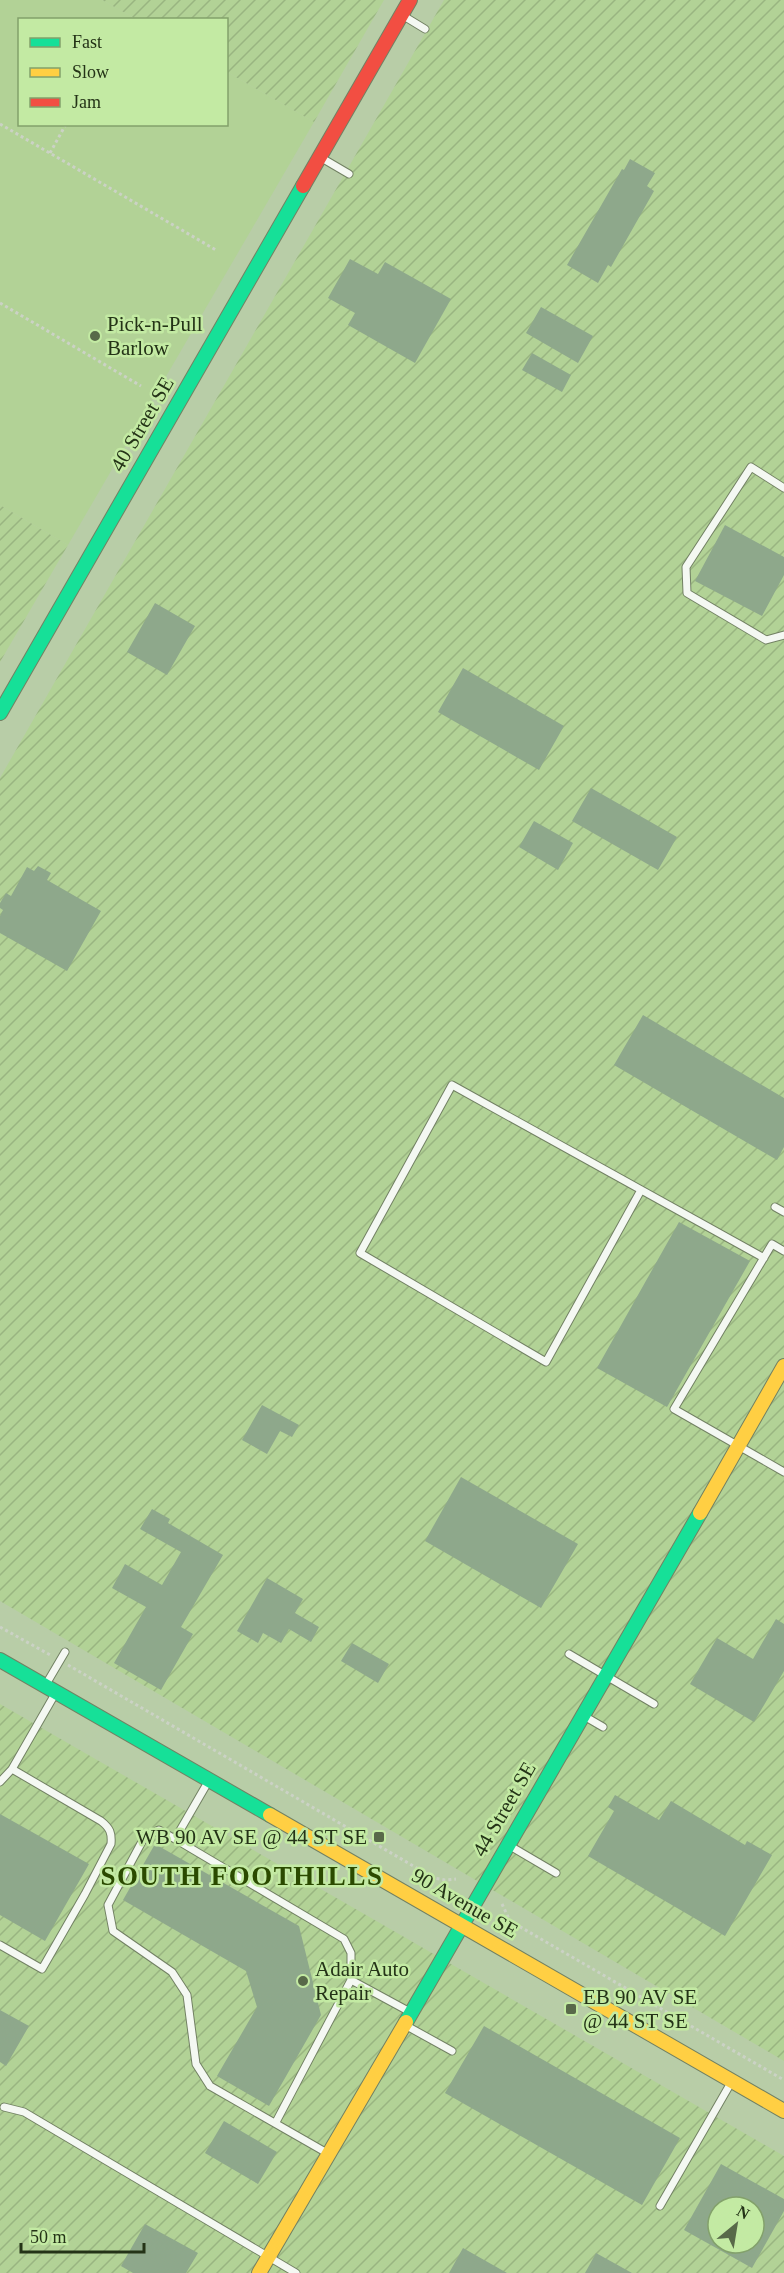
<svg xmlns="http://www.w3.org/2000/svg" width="784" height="2273" viewBox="0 0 784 2273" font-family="Georgia,serif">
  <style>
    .built { fill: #b2d296 }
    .industrial { fill: url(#industrial-furrows); fill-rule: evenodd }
    .building { fill: #8ea88b; fill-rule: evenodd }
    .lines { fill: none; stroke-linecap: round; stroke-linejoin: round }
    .lane-casing { stroke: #728163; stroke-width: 9 }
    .fast-casing { stroke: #728163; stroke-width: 16 }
    .slow-casing { stroke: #728163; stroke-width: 16 }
    .jam-casing { stroke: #728163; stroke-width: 16 }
    .path { stroke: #cbd2c5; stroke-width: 3; stroke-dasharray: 3 3; stroke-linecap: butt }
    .lane { stroke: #f4f8f2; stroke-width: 7 }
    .fast { stroke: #16e098; stroke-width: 14 }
    .slow { stroke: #ffcf43; stroke-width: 14 }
    .jam { stroke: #f24e42; stroke-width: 14 }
    .poi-dot { fill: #586949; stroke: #c3eaa3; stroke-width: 2 }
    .labels { text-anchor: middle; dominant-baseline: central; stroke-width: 5; stroke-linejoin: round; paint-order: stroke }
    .poi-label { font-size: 21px; fill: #243317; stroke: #c3eaa3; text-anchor: start }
    .street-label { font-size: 21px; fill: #243317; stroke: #c3eaa3 }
    .district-label { font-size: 27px; font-weight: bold; letter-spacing: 1.5px; fill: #2b4a00; stroke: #c3eaa3 }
  </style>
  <defs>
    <pattern id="industrial-furrows" width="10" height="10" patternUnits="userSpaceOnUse" patternTransform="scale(1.5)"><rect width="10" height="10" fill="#b2d296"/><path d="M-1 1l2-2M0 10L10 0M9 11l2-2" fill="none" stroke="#99b581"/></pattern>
  </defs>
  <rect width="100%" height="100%" fill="#b8cda7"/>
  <path class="built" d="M 0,0 L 102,0 L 136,19 L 20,20 L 20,124 L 226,124 L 227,72 L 314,122 L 68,545 L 0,505 Z"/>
  <path class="industrial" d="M 102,0 L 384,0 L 314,122 L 227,72 L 226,20 L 136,19 Z
    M 444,0 L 784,0 L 784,2061 L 0,1601 L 0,778 Z
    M 0,505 L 68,545 L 0,662 Z
    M 0,1704 L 784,2156 L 784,2273 L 0,2273 ZM 718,2207 L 754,2207 L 754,2243 L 718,2243 Z"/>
  <path class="building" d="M 630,159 L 655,173 L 647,186 L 654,191 L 611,267 L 608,265 L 598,283 L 567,265 L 622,169 L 624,170 Z
    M 350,259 L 378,274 L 385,262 L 451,299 L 415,363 L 348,325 L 355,313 L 328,298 Z
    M 541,307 L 593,336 L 578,363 L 526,333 Z
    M 532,353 L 571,375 L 562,392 L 522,370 Z
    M 725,525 L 784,557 L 784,575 L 762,616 L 695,581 Z
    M 155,603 L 195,626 L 167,675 L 127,652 Z
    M 463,668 L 564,726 L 539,770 L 438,712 Z
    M 591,788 L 677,837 L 658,870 L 572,821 Z
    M 534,821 L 573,843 L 558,870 L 519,847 Z
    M 38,866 L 51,873 L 47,880 L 101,911 L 67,971 L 0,933 L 0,916 L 3,910 L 0,908 L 0,903 L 6,893 L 11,896 L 27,867 L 34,871 Z
    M 643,1015 L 784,1098 L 784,1147 L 777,1160 L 614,1065 Z
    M 679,1222 L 750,1261 L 667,1407 L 597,1368 Z
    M 262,1405 L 299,1425 L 292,1437 L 280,1431 L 267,1454 L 242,1440 Z
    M 461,1477 L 578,1544 L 541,1608 L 425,1541 Z
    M 152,1509 L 170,1519 L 168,1523 L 223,1555 L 181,1627 L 193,1634 L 161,1690 L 114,1663 L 146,1607 L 112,1588 L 125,1564 L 162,1585 L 181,1552 L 140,1529 Z
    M 267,1578 L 303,1599 L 295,1613 L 319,1627 L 311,1642 L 289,1629 L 281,1643 L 263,1633 L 258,1643 L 237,1631 Z
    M 776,1619 L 784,1624 L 784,1671 L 754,1722 L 690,1684 L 717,1638 L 753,1659 Z
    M 352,1643 L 389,1664 L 378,1683 L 341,1661 Z
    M 615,1795 L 659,1820 L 671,1801 L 745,1845 L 747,1841 L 772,1855 L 725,1936 L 588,1856 L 614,1811 L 608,1807 Z
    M 0,1814 L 89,1864 L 45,1941 L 0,1915 Z
    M 155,1844 L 299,1926 L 321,2015 L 269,2106 L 217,2076 L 257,2007 L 246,1971 L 123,1900 Z
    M 0,2010 L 29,2026 L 6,2066 L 0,2062 Z
    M 484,2026 L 680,2138 L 642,2205 L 445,2093 Z
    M 224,2121 L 277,2152 L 258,2184 L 205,2153 Z
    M 721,2164 L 784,2199 L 784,2211 L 752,2268 L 684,2230 ZM 718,2207 L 754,2207 L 754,2243 L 718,2243 Z
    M 145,2224 L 198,2253 L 186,2273 L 133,2273 L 121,2266 Z
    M 463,2248 L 507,2273 L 449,2273 Z
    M 596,2253 L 632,2273 L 585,2273 Z"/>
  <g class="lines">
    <defs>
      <path id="lane" d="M 402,15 L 425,29
        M 320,157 L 349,174
        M 784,488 L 751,467 L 686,567 L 687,593 L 766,640 L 784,635
        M 641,1190 L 546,1362 L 360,1253 L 452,1085 L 764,1258
        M 775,1207 L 784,1212
        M 784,1251 L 772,1244 L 674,1409 L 784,1472
        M 569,1654 L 654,1704
        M 45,1686 L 65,1652
        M 584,1716 L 603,1727
        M 0,1782 L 12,1769 L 55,1694
        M 208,1782 L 175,1839 L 344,1939 L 351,1953 L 351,1980 L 410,2012
        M 175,1839 L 159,1830 L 145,1836 L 108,1905 L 113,1931 L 172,1972 L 187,1995 L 196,2064 L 210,2086 L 327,2153
        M 510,1846 L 556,1873
        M 0,1945 L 42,1969 L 85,1894 L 111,1844 C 112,1833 110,1828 101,1821 L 12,1769
        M 405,2025 L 452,2051
        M 4,2107 L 24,2112 L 296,2273
        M 276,2122 L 351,1980
        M 660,2206 L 732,2081"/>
      <path id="fast" d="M 0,713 L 303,186
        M 0,1660 L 270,1815
        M 406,2022 L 700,1513"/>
      <path id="slow" d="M 700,1513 L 784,1366
        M 270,1815 L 784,2111
        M 259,2273 L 406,2022"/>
      <path id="jam" d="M 303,186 L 410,0"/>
    </defs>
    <use href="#lane" class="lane-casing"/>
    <use href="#fast" class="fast-casing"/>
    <use href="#slow" class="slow-casing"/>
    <use href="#jam" class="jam-casing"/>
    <path class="path" d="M 0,124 L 216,250
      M 50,153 L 66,124
      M 0,303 L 141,386
      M 0,1627 L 52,1656
      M 68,1665 L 434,1878 L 445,1880 L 456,1879
      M 502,1904 L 510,1921 L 784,2080"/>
    <use href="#lane" class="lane"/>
    <use href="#fast" class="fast"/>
    <use href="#slow" class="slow"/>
    <use href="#jam" class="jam"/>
  </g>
  <g class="poi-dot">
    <circle cx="95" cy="336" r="6"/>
    <rect x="373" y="1831" width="12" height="12" rx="3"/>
    <circle cx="303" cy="1981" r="6"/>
    <rect x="565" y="2003" width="12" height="12" rx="3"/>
  </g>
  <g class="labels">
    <g class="poi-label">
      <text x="107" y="324">Pick-n-Pull<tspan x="107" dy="24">Barlow</tspan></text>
      <text x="367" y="1837" text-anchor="end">WB 90 AV SE @ 44 ST SE</text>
      <text x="315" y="1969">Adair Auto<tspan x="315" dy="24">Repair</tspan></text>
      <text x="583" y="1997">EB 90 AV SE<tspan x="583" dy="24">@ 44 ST SE</tspan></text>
    </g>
    <g class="street-label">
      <text transform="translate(142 424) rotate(-60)">40 Street SE</text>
      <text transform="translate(504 1809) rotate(-60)">44 Street SE</text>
      <text transform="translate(465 1903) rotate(30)">90 Avenue SE</text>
    </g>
    <g class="district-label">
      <text x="242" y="1876">SOUTH FOOTHILLS</text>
    </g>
  </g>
  <rect x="18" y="18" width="210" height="108" fill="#c3eaa3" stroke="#83a16b" stroke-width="1.5"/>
  <rect x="30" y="38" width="30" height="9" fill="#16e098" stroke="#83a16b" stroke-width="1.5"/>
  <text x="72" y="48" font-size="18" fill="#243317">Fast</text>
  <rect x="30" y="68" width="30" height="9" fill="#ffcf43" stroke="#83a16b" stroke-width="1.5"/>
  <text x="72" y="78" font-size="18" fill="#243317">Slow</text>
  <rect x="30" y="98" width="30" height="9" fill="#f24e42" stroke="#83a16b" stroke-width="1.5"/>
  <text x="72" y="108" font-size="18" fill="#243317">Jam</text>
  <g transform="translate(736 2225) rotate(30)"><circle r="28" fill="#c3eaa3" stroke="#83a16b" stroke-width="1.5"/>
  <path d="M0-4.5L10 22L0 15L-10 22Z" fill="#586949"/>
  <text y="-9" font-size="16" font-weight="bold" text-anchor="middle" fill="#243317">N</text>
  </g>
  <path d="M21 2243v9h123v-9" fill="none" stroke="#243317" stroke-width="3"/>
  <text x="30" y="2243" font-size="18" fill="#243317" stroke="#c3eaa3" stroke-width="4.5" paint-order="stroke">50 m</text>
</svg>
